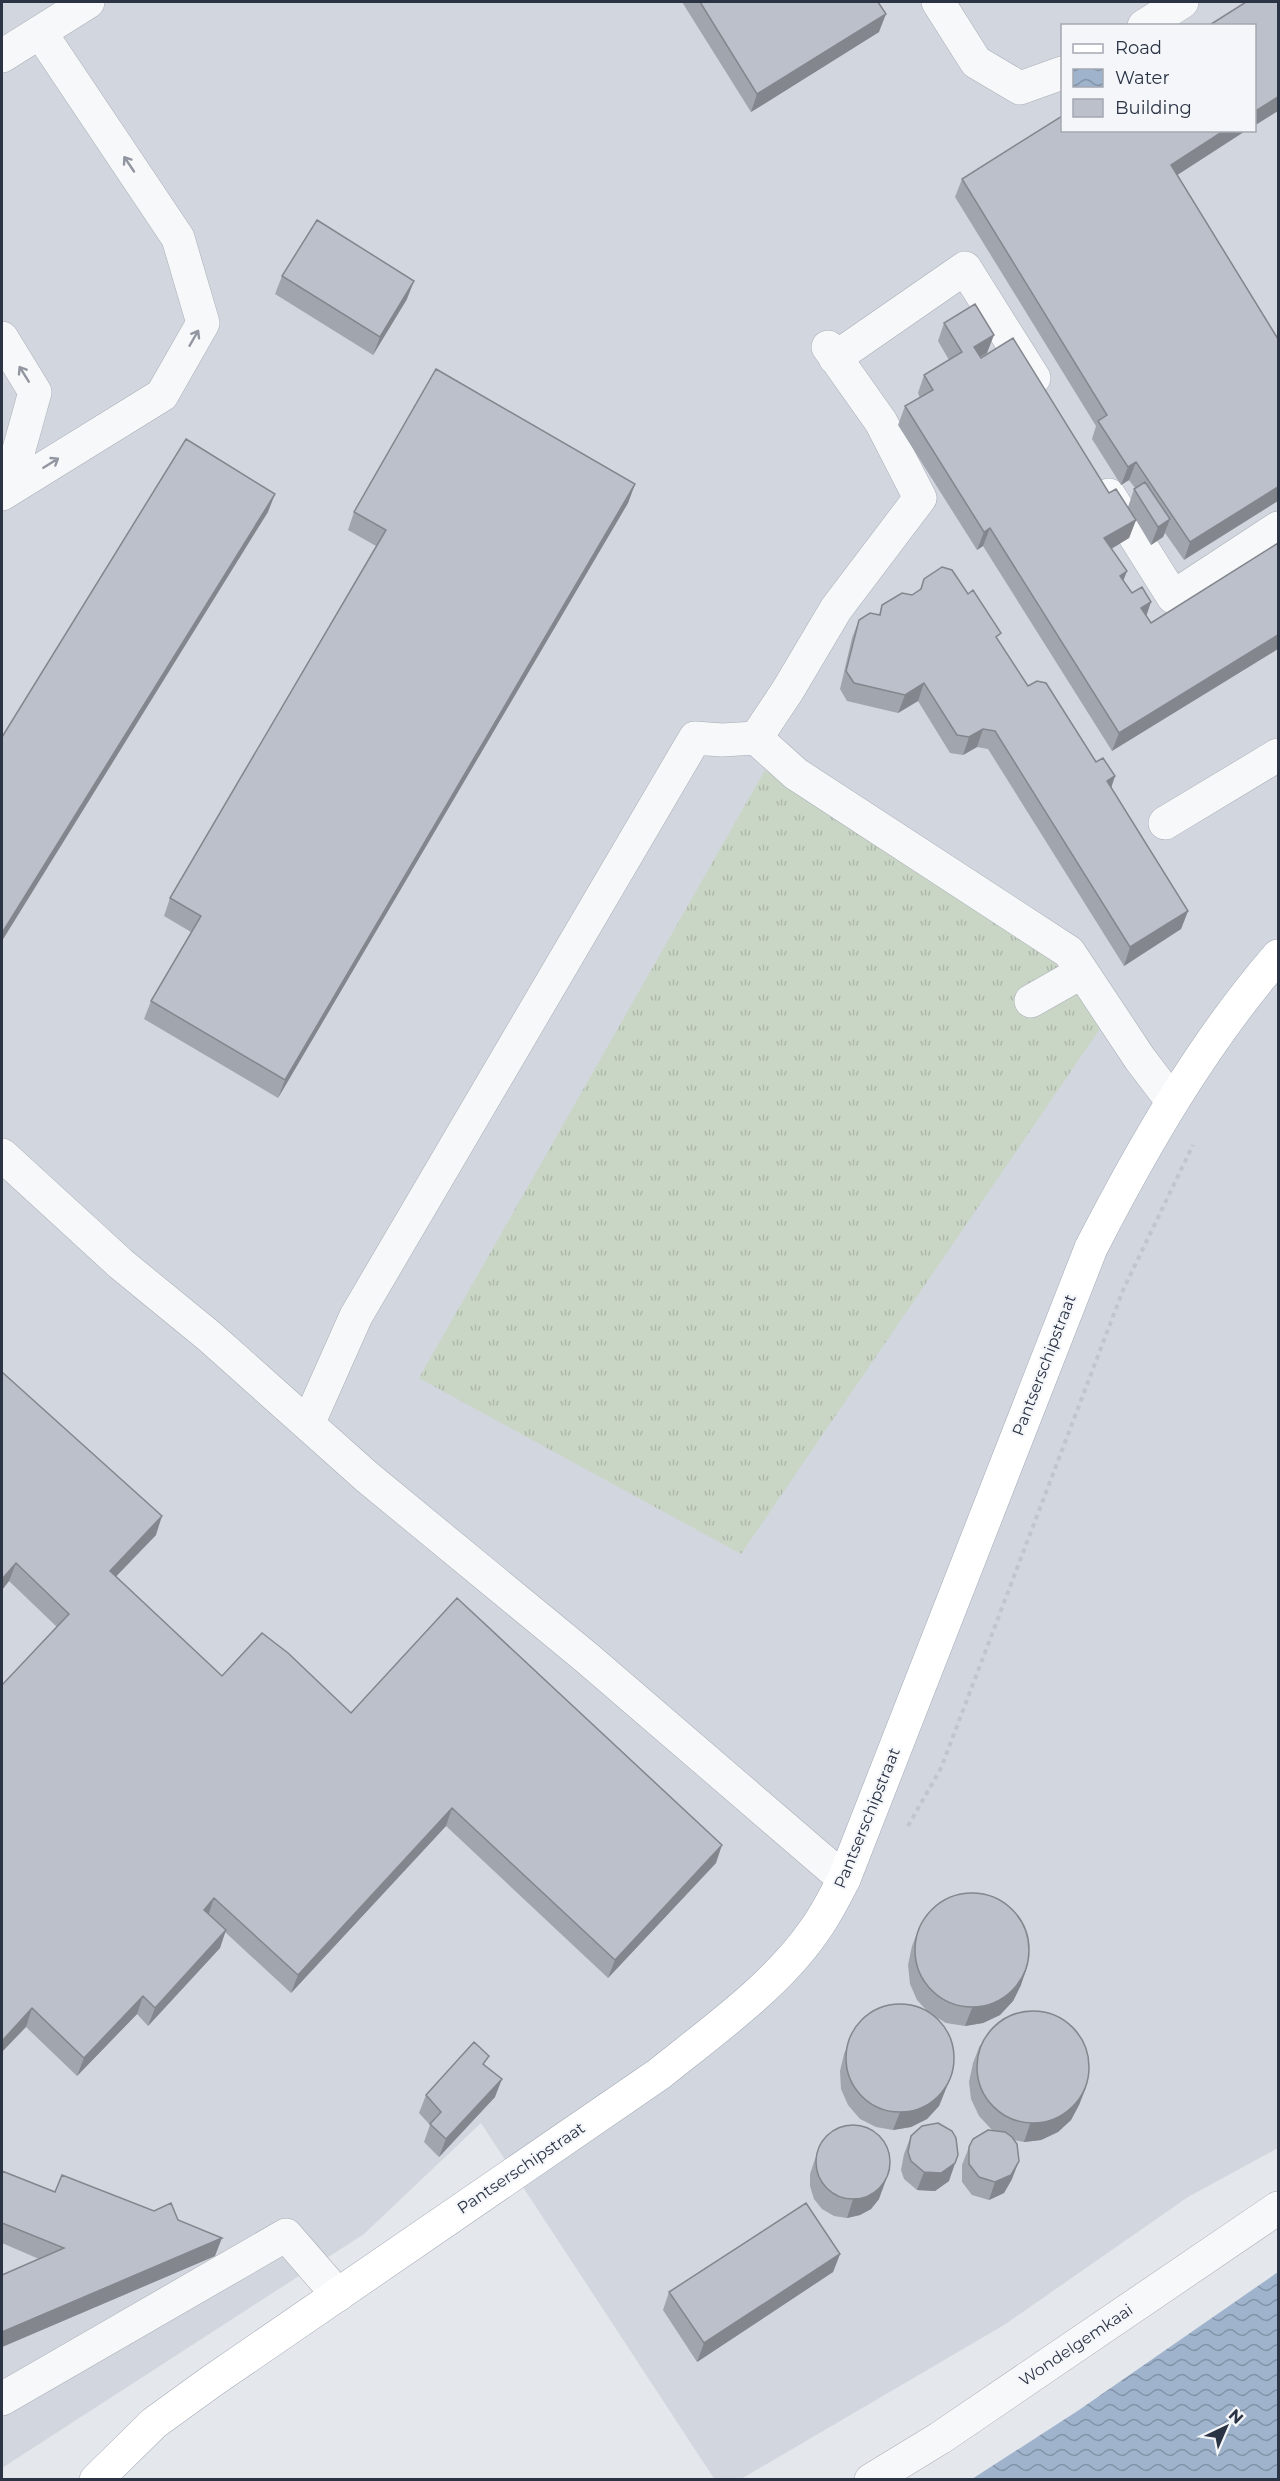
<svg xmlns="http://www.w3.org/2000/svg" width="1280" height="2481" viewBox="0 0 1280 2481" font-family="Montserrat,sans-serif">
  <style>
    .built { fill: #d2d6de; fill-rule: evenodd }
    .grass { fill: url(#grass-tufts) }
    .water { fill: url(#water-waves) }
    .lines { fill: none; stroke-linecap: round; stroke-linejoin: round }
    .minor-casing { stroke: #a9aeb7; stroke-width: 34 }
    .major-casing { stroke: #a3abb8; stroke-width: 34 }
    .path { stroke: #c2c5cb; stroke-width: 4; stroke-dasharray: 4.5 4.5; stroke-linecap: butt }
    .minor { stroke: #f7f8fa; stroke-width: 33 }
    .major { stroke: #fff; stroke-width: 33 }
    .wall { fill: #a1a5ae }
    .shaded-wall { fill: #83868d }
    .building { fill: #bbc0ca; stroke: #83868d; stroke-width: 1.5 }
    .oneway { stroke: #9196a0 }
    .labels { text-anchor: middle; dominant-baseline: central; stroke-width: 4.5; stroke-linejoin: round; paint-order: stroke }
    .street-label { font-size: 16px; fill: #2b3445; stroke: #f4f6f9 }
  </style>
  <defs>
    <pattern id="grass-tufts" width="24" height="20" patternUnits="userSpaceOnUse" patternTransform="scale(1.5)"><rect width="24" height="20" fill="#c9d6c5"/><path d="M3 7l-1-3M5 7V3M7 7l1-3M15 17l-1-3M17 17v-4M19 17l1-3" fill="none" stroke="#adb8ab"/></pattern>
    <pattern id="water-waves" width="16" height="10" patternUnits="userSpaceOnUse" patternTransform="scale(1.5)"><rect width="16" height="10" fill="#9fb4cc"/><path d="M0 5q4-4 8 0t8 0" fill="none" stroke="#8293a7"/></pattern>
  </defs>
  <rect width="100%" height="100%" fill="#e4e7ec"/>
  <path class="built" d="M 2,2 L 1278,2 L 1278,2148 L 1188,2197 L 1004,2325 L 741,2479 L 715,2480 L 481,2123 L 364,2234 L 2,2468 ZM 1062,26 L 1254,26 L 1254,130 L 1062,130 Z"/>
  <path class="grass" d="M 765,770 L 1054,962 L 1108,1017 L 741,1554 L 419,1378 Z"/>
  <path class="water" d="M 1278,2272 L 1278,2479 L 972,2479 L 1079,2410 Z"/>
  <g class="lines">
    <defs>
      <path id="minor" d="M 938,2 L 976,62 L 1020,88 L 1062,73
        M 1144,26 L 1182,2
        M 2,56 L 88,2
        M 2,338 L 35,392 L 8,489
        M 828,347 L 881,422 L 920,498 L 836,609 L 788,690 L 756,738 L 796,774 L 1069,952 L 1140,1059 L 1172,1101
        M 835,358 L 965,268 L 1034,378
        M 2,494 L 162,395 L 203,323 L 178,238 L 40,32
        M 1109,495 L 1173,597 L 1278,528
        M 1165,823 L 1278,755
        M 1031,1001 L 1082,972
        M 2,1155 L 121,1264 L 209,1336 L 367,1477 L 587,1658 L 844,1879
        M 308,1424 L 356,1316 L 695,738 L 722,740 L 756,738
        M 2,2399 L 286,2235 L 338,2295
        M 871,2480 L 940,2438 L 1278,2208"/>
      <path id="major" d="M 96,2480 L 154,2423 L 212,2381 L 659,2074 C 711,2032 776,1986 814,1931 C 826,1915 835,1896 844,1879 L 1091,1248 C 1144,1145 1202,1044 1278,956"/>
    </defs>
    <use href="#minor" class="minor-casing"/>
    <use href="#major" class="major-casing"/>
    <path class="path" d="M 908,1826 L 941,1768 L 1123,1290 L 1193,1145"/>
    <use href="#minor" class="minor"/>
    <use href="#major" class="major"/>
  </g>
  <path class="wall" d="M 682,2 L 878,2 L 879,32 L 751,112 Z
    M 1177,175 L 1278,339 L 1184,560 L 1165,533 L 1163,537 L 1151,545 L 1136,520 L 1129,538 L 1111,549 L 1127,571 L 1123,581 L 1151,623 L 1278,543 L 1112,751 L 983,546 L 977,550 L 898,425 L 905,406 L 920,398 L 918,393 L 924,375 L 949,360 L 938,341 L 944,323 L 987,353 L 980,357 L 1109,493 L 1128,507 L 1134,489 L 1135,488 L 1129,480 L 1121,485 L 1092,439 L 1096,426 L 955,197 L 962,179 Z
    M 282,276 L 407,299 L 373,355 L 275,294 Z
    M 635,484 L 628,503 L 278,1098 L 144,1019 L 151,1001 L 191,932 L 164,916 L 170,898 L 376,546 L 348,530 L 354,512 Z
    M 924,579 L 998,641 L 1028,686 L 1096,762 L 1115,776 L 1111,788 L 1188,911 L 1181,929 L 1124,966 L 988,749 L 977,747 L 963,755 L 950,753 L 918,701 L 898,713 L 847,701 L 840,689 L 852,638 L 859,620 L 879,615 L 882,605 L 912,595 L 920,590 Z
    M 2,1372 L 156,1535 L 116,1576 L 222,1676 L 351,1713 L 716,1863 L 608,1978 L 446,1826 L 291,1993 L 225,1932 L 220,1948 L 148,2026 L 137,2014 L 77,2076 L 26,2027 L 57,1627 L 9,1581 L 2,1590 Z
    M 919,1928 L 1021,1985 L 1013,2001 L 1000,2015 L 983,2023 L 965,2026 L 946,2023 L 931,2014 L 953,2071 L 939,2106 L 927,2119 L 911,2127 L 893,2130 L 876,2127 L 860,2119 L 848,2105 L 841,2089 L 840,2071 L 844,2054 L 851,2036 L 929,2013 L 917,2000 L 910,1984 L 908,1965 L 912,1946 Z
    M 980,2045 L 1086,2087 L 1079,2105 L 1071,2120 L 1058,2132 L 1041,2140 L 1024,2142 L 1014,2140 L 1012,2179 L 1004,2193 L 989,2200 L 972,2195 L 962,2182 L 962,2165 L 969,2147 L 993,2131 L 979,2116 L 971,2099 L 969,2082 L 973,2063 Z
    M 485,2066 L 495,2097 L 439,2157 L 424,2142 L 430,2125 L 419,2113 L 426,2095 Z
    M 911,2136 L 949,2181 L 935,2191 L 917,2190 L 904,2179 L 901,2170 L 904,2154 Z
    M 820,2144 L 879,2199 L 871,2209 L 860,2215 L 847,2218 L 834,2216 L 822,2209 L 814,2199 L 810,2186 L 810,2174 Z
    M 2,2171 L 55,2192 L 178,2220 L 215,2256 L 2,2347 L 2,2275 L 39,2259 L 2,2243 Z
    M 840,2254 L 833,2272 L 697,2362 L 663,2310 L 669,2292 Z"/>
  <path class="shaded-wall" d="M 886,14 L 879,32 L 751,112 L 757,94 Z
    M 1278,97 L 1278,111 L 1254,126 L 1254,112 Z
    M 1225,130 L 1247,130 L 1165,183 L 1171,165 Z
    M 414,281 L 407,299 L 373,355 L 380,337 Z
    M 994,335 L 987,353 L 967,365 L 974,347 Z
    M 1136,462 L 1129,480 L 1121,485 L 1128,467 Z
    M 635,484 L 628,503 L 278,1098 L 285,1080 Z
    M 1278,487 L 1278,501 L 1184,560 L 1190,542 Z
    M 275,494 L 268,512 L 2,941 L 2,933 Z
    M 1170,519 L 1163,537 L 1151,545 L 1158,527 Z
    M 1136,520 L 1129,538 L 1098,557 L 1104,538 Z
    M 990,528 L 983,546 L 977,550 L 984,532 Z
    M 1127,571 L 1120,589 L 1120,576 Z
    M 1151,602 L 1145,620 L 1141,608 Z
    M 1278,635 L 1278,649 L 1112,751 L 1119,733 Z
    M 924,683 L 918,701 L 898,713 L 905,695 Z
    M 983,729 L 977,747 L 963,755 L 969,737 Z
    M 1115,776 L 1109,794 L 1107,781 Z
    M 1188,911 L 1181,929 L 1124,966 L 1130,947 Z
    M 162,1516 L 156,1535 L 104,1589 L 110,1571 Z
    M 16,1563 L 9,1581 L 2,1590 L 2,1579 Z
    M 452,1808 L 446,1826 L 291,1993 L 298,1975 Z
    M 722,1845 L 716,1863 L 608,1978 L 615,1960 Z
    M 214,1898 L 208,1916 L 204,1910 Z
    M 226,1930 L 220,1948 L 148,2026 L 155,2008 Z
    M 1027,1967 L 1021,1985 L 1013,2001 L 1000,2015 L 983,2023 L 965,2026 L 972,2008 Z
    M 143,1996 L 137,2014 L 77,2076 L 84,2058 Z
    M 32,2008 L 26,2027 L 2,2052 L 2,2041 Z
    M 953,2071 L 939,2106 L 927,2119 L 911,2127 L 893,2130 L 900,2112 Z
    M 502,2079 L 495,2097 L 439,2157 L 446,2139 Z
    M 1086,2087 L 1079,2105 L 1071,2120 L 1058,2132 L 1041,2140 L 1024,2142 L 1030,2124 Z
    M 958,2155 L 949,2181 L 935,2191 L 917,2190 L 924,2172 Z
    M 1019,2161 L 1012,2179 L 1004,2193 L 989,2200 L 995,2182 Z
    M 890,2169 L 879,2199 L 871,2209 L 860,2215 L 847,2218 L 853,2199 Z
    M 222,2238 L 215,2256 L 2,2347 L 2,2332 Z
    M 840,2254 L 833,2272 L 697,2362 L 704,2343 Z"/>
  <path class="building" d="M 700,2 L 878,2 L 886,14 L 757,94 Z
    M 1246,2 L 1278,2 L 1278,97 L 1254,112 L 1254,26 L 1208,26 Z
    M 1062,116 L 1062,130 L 1225,130 L 1171,165 L 1278,339 L 1278,487 L 1190,542 L 1136,462 L 1128,467 L 1098,421 L 1107,415 L 962,179 Z
    M 317,220 L 414,281 L 380,337 L 282,276 Z
    M 975,304 L 994,335 L 974,347 L 981,358 L 1013,338 L 1109,493 L 1116,489 L 1136,520 L 1104,538 L 1127,571 L 1120,576 L 1132,593 L 1142,587 L 1151,602 L 1141,608 L 1151,623 L 1278,543 L 1278,635 L 1119,733 L 990,528 L 984,532 L 905,406 L 933,390 L 924,375 L 962,352 L 944,323 Z
    M 436,369 L 635,484 L 285,1080 L 151,1001 L 201,916 L 170,898 L 386,530 L 354,512 Z
    M 186,439 L 275,494 L 2,933 L 2,737 Z
    M 1145,482 L 1170,519 L 1158,527 L 1134,489 Z
    M 942,567 L 952,570 L 968,594 L 973,590 L 1001,633 L 996,637 L 1028,686 L 1037,681 L 1046,683 L 1096,762 L 1103,758 L 1115,776 L 1107,781 L 1188,911 L 1130,947 L 995,731 L 983,729 L 969,737 L 957,735 L 924,683 L 905,695 L 854,683 L 846,671 L 859,620 L 870,613 L 880,615 L 882,605 L 902,593 L 912,595 L 921,589 L 924,579 Z
    M 2,1372 L 162,1516 L 110,1571 L 222,1676 L 262,1633 L 288,1653 L 351,1713 L 457,1598 L 722,1845 L 615,1960 L 452,1808 L 298,1975 L 214,1898 L 204,1910 L 226,1930 L 155,2008 L 143,1996 L 84,2058 L 32,2008 L 2,2041 L 2,1685 L 69,1614 L 16,1563 L 2,1579 Z
    M915 1950a57 57 0 1 1 114 0a57 57 0 1 1-114 0Z
    M846 2058a54 54 0 1 1 108 0a54 54 0 1 1-108 0Z
    M977 2067a56 56 0 1 1 112 0a56 56 0 1 1-112 0Z
    M 474,2042 L 489,2056 L 483,2064 L 502,2079 L 446,2139 L 430,2124 L 441,2112 L 426,2095 Z
    M 938,2123 L 952,2131 L 956,2138 L 958,2155 L 955,2163 L 941,2173 L 924,2172 L 911,2161 L 908,2152 L 911,2136 L 922,2126 Z
    M816 2162a37 37 0 1 1 74 0a37 37 0 1 1-74 0Z
    M 988,2130 L 1005,2132 L 1012,2137 L 1017,2144 L 1019,2161 L 1011,2175 L 995,2182 L 979,2177 L 969,2164 L 969,2147 L 973,2139 Z
    M 2,2171 L 55,2192 L 62,2175 L 154,2211 L 171,2203 L 178,2220 L 222,2238 L 2,2332 L 2,2275 L 64,2248 L 2,2223 Z
    M 806,2203 L 840,2254 L 704,2343 L 669,2292 Z"/>
  <defs><path id="oneway-shaft" d="M-6 0H5M1.5-3L5.5 0L1.5 3" fill="none" stroke-width="1.6" stroke-linecap="round" stroke-linejoin="round" transform="scale(1.5)"/></defs>
  <g class="oneway">
    <use href="#oneway-shaft" transform="translate(129 164) rotate(-124)"/>
    <use href="#oneway-shaft" transform="translate(194 338) rotate(-60)"/>
    <use href="#oneway-shaft" transform="translate(24 374) rotate(-122)"/>
    <use href="#oneway-shaft" transform="translate(51 463) rotate(-32)"/>
  </g>
  <g class="labels">
    <g class="street-label">
      <text transform="translate(1044 1365) rotate(-69)">Pantserschipstraat</text>
      <text transform="translate(867 1818) rotate(-68)">Pantserschipstraat</text>
      <text transform="translate(521 2168) rotate(-34)">Pantserschipstraat</text>
      <text transform="translate(1076 2345) rotate(-34)">Wondelgemkaai</text>
    </g>
  </g>
  <rect width="1280" height="2481" fill="none" stroke="#2b3445" stroke-width="6"/>
  <rect x="1061" y="24" width="195" height="108" fill="#f4f6f9" stroke="#a4a8b1" stroke-width="1.5"/>
  <rect x="1073" y="44" width="30" height="9" fill="#ffffff" stroke="#a4a8b1" stroke-width="1.5"/>
  <text x="1115" y="54" font-size="18" fill="#2b3445">Road</text>
  <rect x="1073" y="69" width="30" height="18" fill="url(#water-waves)" stroke="#a4a8b1" stroke-width="1.5"/>
  <text x="1115" y="84" font-size="18" fill="#2b3445">Water</text>
  <rect x="1073" y="99" width="30" height="18" fill="#bbc0ca" stroke="#a4a8b1" stroke-width="1.5"/>
  <text x="1115" y="114" font-size="18" fill="#2b3445">Building</text>
  <g transform="translate(1226 2427) rotate(44)" stroke="#f4f6f9" stroke-width="4.5" paint-order="stroke">
  <path d="M0-4.5L10 22L0 15L-10 22Z" fill="#2b3445"/>
  <text y="-9" font-size="16" font-weight="bold" text-anchor="middle" fill="#2b3445">N</text>
  </g>
</svg>
